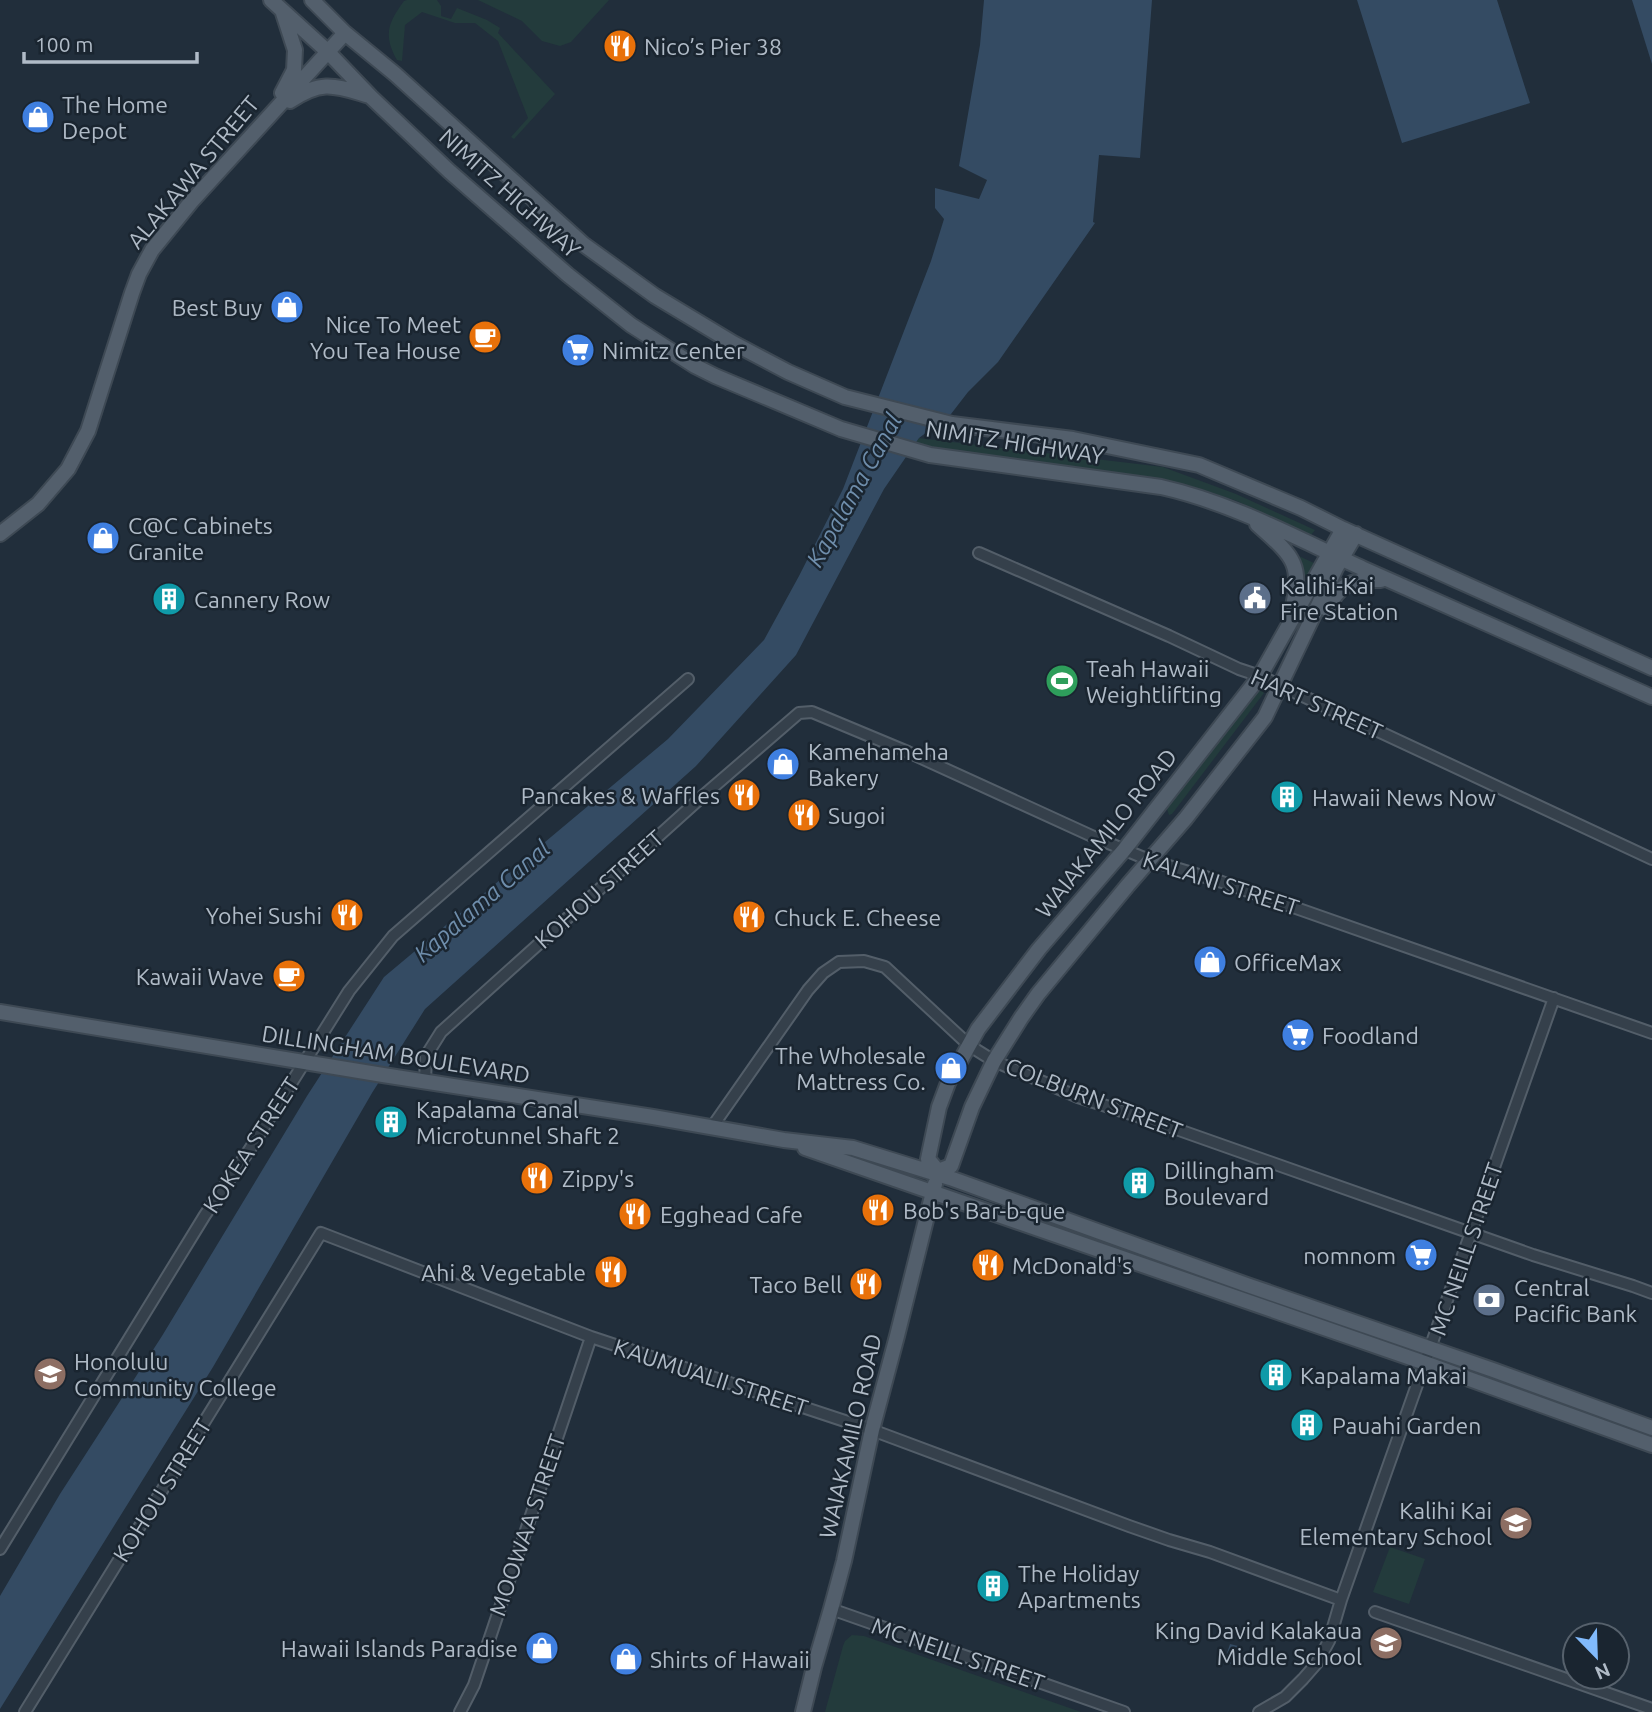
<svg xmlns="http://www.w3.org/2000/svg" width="1652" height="1712" viewBox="0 0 1652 1712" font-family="Ubuntu,sans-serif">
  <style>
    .green { fill: #233b3c }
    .water { fill: #344b63 }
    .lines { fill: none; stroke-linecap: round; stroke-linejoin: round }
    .minor-casing { stroke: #535e69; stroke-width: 14 }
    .major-casing { stroke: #3e4954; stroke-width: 18 }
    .minor { stroke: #35404b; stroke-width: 10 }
    .major { stroke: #535f6c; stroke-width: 14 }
    .labels { text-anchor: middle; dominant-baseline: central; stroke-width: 5; stroke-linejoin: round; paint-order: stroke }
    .poi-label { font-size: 23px; fill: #b0bbc7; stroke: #1a2530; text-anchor: start }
    .street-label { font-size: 23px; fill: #b0bbc7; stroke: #1a2530 }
    .water-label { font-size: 24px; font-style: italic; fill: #6f8eac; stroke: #1a2530 }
  </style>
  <rect width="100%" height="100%" fill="#212e3b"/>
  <path class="green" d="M 407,0 L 437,0 L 441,6 L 441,16 L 451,19 L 457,8 L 487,20 L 500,28 L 498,33 L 555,94 L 514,139 L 511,137 L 528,118 L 498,41 L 475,23 L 455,23 L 422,12 L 405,25 L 402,61 L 397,60 C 383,35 388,23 404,1 Z
    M 478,0 L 609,0 L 571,42 L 560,46 L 542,41 L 522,21 Z
    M 919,438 L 1163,467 L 1236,494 L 1315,530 L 1311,535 L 1237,501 L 1188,485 L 911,450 Z
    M 1290,552 L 1314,563 L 1303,587 Z
    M 1261,689 L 1264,693 L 1172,814 L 1169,815 L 1166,806 L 1257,690 Z
    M 1390,1547 L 1425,1559 L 1409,1604 L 1373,1592 Z
    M 852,1635 L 864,1636 L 1081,1712 L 825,1712 L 843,1646 L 845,1641 Z"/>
  <path class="water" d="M 984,0 L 1152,0 L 1140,158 L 1099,155 L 1093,222 L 1095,223 L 998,362 L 968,392 L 951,414 L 919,438 L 884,489 L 796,655 L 696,766 L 425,1009 L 372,1093 L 213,1367 L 0,1709 L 0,1596 L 60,1494 L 162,1336 L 307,1096 L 384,977 L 668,739 L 764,640 L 799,576 L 843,489 L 931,261 L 944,219 L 935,208 L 935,188 L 979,199 L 987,180 L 959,166 L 980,45 Z
    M 1357,0 L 1497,0 L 1530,103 L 1402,143 Z
    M 1632,0 L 1652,0 L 1652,64 Z
    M 1230,1644 L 1238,1646 L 1244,1654 L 1231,1664 L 1225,1659 Z"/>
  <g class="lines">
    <defs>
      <path id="minor" d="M 979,553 L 1169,636 L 1239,669 L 1260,676 L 1652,859
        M 425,1082 L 426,1056 L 441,1032 L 704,795 L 799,713 L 812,712 L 908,752 L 1094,837 L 1149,860 L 1222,882 L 1652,1033
        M 712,1127 L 808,990 L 823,973 L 839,962 L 864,961 L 885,967 L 970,1046 L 994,1061 L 1078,1097 L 1162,1124 L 1533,1255 L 1633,1286 L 1652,1293
        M 0,1549 L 205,1215 L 250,1149 L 349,991 L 393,936 L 688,679
        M 831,1609 L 1124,1712
        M 1375,1612 L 1652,1709
        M 25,1712 L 321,1233 L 591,1337 L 872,1430 L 1129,1526 L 1169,1540 L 1210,1552 L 1341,1600
        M 460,1712 L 474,1685 L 591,1337
        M 1259,1712 L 1285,1697 L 1303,1679 L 1317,1663 L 1329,1641 L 1341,1600 L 1384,1478 L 1554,998"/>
      <path id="major" d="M 271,0 L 327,51 L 371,97 L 449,171 L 568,275 L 631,325 L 695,366 L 715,376 L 841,429 L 930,455 L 1161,487 C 1233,503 1298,539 1364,569 C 1460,612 1556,654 1652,697
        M 312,0 L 345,33 L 395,74 L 583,244 L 655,296 L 733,343 L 788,372 L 845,397 L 952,424 L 1073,439 L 1199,465 L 1301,508 L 1343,529 L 1652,668
        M 282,93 L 294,70 L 295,50 L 283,13
        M 290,101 C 323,79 335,86 370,96
        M 1257,524 C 1291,555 1304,562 1292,610
        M 0,534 L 38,504 L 68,469 L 88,431 L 132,293 L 139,274 L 152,250 L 191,202 L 345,33
        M 1327,609 C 1340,583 1353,579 1381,580
        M 0,1012 L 383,1075 L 653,1117 L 784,1140 L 853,1148 L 950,1178 L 1247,1285 L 1493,1370 L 1652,1428
        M 805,1148 L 1425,1363 L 1652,1445
        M 938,1171 L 928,1159 L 939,1107 L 948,1083 L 978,1029 L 1039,949 L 1124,850 L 1260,676 L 1343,529
        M 938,1171 L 951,1166 L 972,1107 L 994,1061 L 1021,1018 L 1038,994 L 1128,885 L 1186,818 L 1265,717 L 1336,568 L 1356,534
        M 803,1712 L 814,1667 L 831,1609 L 844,1561 L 872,1430 L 897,1336 L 935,1184"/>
    </defs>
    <use href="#minor" class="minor-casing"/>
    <use href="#major" class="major-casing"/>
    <use href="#minor" class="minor"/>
    <use href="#major" class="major"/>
  </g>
  <defs>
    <symbol id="restaurant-disc" viewBox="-11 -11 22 22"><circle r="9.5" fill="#e8710a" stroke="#1a2530"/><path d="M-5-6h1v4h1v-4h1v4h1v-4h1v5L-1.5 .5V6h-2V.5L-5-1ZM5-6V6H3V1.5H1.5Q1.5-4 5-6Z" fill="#fff"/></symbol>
    <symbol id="shop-disc" viewBox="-11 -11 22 22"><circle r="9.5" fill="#3f7fe0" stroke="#1a2530"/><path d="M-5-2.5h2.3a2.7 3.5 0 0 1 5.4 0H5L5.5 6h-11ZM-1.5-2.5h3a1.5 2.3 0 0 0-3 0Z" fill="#fff"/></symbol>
    <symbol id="cafe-disc" viewBox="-11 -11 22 22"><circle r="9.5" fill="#e8710a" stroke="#1a2530"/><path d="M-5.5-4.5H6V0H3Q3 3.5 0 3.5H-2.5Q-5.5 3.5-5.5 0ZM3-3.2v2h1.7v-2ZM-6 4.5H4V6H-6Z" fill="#fff"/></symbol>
    <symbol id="supermarket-disc" viewBox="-11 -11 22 22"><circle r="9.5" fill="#3f7fe0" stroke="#1a2530"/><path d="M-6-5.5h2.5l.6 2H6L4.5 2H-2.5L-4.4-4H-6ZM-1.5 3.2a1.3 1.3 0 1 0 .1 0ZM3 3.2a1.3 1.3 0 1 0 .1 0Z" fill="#fff"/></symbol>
    <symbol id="civic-disc" viewBox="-11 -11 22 22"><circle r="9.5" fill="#5c6f8a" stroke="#1a2530"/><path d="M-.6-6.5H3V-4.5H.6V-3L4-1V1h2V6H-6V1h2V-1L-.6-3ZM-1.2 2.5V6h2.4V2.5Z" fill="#fff"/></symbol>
    <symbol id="building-disc" viewBox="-11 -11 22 22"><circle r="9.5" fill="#0f9aa8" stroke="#1a2530"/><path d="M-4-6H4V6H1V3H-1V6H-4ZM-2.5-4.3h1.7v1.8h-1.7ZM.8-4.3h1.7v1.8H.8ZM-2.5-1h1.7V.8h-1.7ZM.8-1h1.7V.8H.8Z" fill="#fff"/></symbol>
    <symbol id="stadium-disc" viewBox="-11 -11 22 22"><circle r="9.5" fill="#2e9e5b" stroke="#1a2530"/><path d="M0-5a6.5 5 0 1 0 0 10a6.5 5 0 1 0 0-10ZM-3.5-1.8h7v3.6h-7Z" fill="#fff"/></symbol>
    <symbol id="bank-disc" viewBox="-11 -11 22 22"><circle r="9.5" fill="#5c6f8a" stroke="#1a2530"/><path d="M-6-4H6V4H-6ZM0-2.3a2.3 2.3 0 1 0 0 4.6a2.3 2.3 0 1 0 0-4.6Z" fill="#fff"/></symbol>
    <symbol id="university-disc" viewBox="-11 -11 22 22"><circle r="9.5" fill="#8d6e63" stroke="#1a2530"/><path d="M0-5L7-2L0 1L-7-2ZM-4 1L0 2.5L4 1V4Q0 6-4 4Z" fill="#fff"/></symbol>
    <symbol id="school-disc" viewBox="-11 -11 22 22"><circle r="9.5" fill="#8d6e63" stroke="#1a2530"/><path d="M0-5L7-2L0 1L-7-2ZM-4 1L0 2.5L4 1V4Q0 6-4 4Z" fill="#fff"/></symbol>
  </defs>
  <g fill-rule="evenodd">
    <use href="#restaurant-disc" x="601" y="27" width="38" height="38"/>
    <use href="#shop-disc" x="19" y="98" width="38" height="38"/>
    <use href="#shop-disc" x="268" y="288" width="38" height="38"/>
    <use href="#cafe-disc" x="466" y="318" width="38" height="38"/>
    <use href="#supermarket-disc" x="559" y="331" width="38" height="38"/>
    <use href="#shop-disc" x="84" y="519" width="38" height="38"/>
    <use href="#civic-disc" x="1236" y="579" width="38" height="38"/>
    <use href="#building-disc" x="150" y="580" width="38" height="38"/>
    <use href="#stadium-disc" x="1043" y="662" width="38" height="38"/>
    <use href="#shop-disc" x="764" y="745" width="38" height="38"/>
    <use href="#restaurant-disc" x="725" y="776" width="38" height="38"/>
    <use href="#building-disc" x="1268" y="778" width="38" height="38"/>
    <use href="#restaurant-disc" x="785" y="796" width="38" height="38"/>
    <use href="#restaurant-disc" x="328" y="896" width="38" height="38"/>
    <use href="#restaurant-disc" x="730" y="898" width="38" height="38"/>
    <use href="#shop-disc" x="1191" y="943" width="38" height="38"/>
    <use href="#cafe-disc" x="270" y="957" width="38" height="38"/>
    <use href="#supermarket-disc" x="1279" y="1016" width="38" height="38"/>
    <use href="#shop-disc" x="932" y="1049" width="38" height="38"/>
    <use href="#building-disc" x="372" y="1103" width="38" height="38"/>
    <use href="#restaurant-disc" x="518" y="1159" width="38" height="38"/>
    <use href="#building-disc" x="1120" y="1164" width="38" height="38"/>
    <use href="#restaurant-disc" x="859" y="1191" width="38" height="38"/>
    <use href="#restaurant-disc" x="616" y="1195" width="38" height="38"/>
    <use href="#supermarket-disc" x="1402" y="1236" width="38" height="38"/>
    <use href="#restaurant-disc" x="969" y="1246" width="38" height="38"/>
    <use href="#restaurant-disc" x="592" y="1253" width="38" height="38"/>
    <use href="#restaurant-disc" x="847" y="1265" width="38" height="38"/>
    <use href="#bank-disc" x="1470" y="1281" width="38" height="38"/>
    <use href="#university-disc" x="31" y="1355" width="38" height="38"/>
    <use href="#building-disc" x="1257" y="1356" width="38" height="38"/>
    <use href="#building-disc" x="1288" y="1406" width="38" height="38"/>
    <use href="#school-disc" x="1497" y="1504" width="38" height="38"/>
    <use href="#building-disc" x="974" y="1567" width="38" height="38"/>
    <use href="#school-disc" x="1367" y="1624" width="38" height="38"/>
    <use href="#shop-disc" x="523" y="1629" width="38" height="38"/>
    <use href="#shop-disc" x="607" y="1640" width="38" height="38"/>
  </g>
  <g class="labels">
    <g class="poi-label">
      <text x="644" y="46">Nico’s Pier 38</text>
      <text x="62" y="104">The Home<tspan x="62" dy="26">Depot</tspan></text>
      <text x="262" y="307" text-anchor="end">Best Buy</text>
      <text x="461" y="324" text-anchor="end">Nice To Meet<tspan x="461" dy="26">You Tea House</tspan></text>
      <text x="602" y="350">Nimitz Center</text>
      <text x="128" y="525">C@C Cabinets<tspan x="128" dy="26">Granite</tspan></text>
      <text x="1280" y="585">Kalihi-Kai<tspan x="1280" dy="26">Fire Station</tspan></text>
      <text x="194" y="599">Cannery Row</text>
      <text x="1086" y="668">Teah Hawaii<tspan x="1086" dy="26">Weightlifting</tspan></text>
      <text x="808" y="751">Kamehameha<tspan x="808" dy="26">Bakery</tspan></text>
      <text x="720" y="795" text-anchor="end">Pancakes &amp; Waffles</text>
      <text x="1312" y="797">Hawaii News Now</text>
      <text x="828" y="815">Sugoi</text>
      <text x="322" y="915" text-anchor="end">Yohei Sushi</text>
      <text x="774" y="917">Chuck E. Cheese</text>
      <text x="1234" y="962">OfficeMax</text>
      <text x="264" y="976" text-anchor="end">Kawaii Wave</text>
      <text x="1322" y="1035">Foodland</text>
      <text x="926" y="1055" text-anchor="end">The Wholesale<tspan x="926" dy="26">Mattress Co.</tspan></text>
      <text x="416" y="1109">Kapalama Canal<tspan x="416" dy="26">Microtunnel Shaft 2</tspan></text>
      <text x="1164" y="1170">Dillingham<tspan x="1164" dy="26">Boulevard</tspan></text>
      <text x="562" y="1178">Zippy's</text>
      <text x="903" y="1210">Bob's Bar-b-que</text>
      <text x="660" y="1214">Egghead Cafe</text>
      <text x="1396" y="1255" text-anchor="end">nomnom</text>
      <text x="1012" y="1265">McDonald's</text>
      <text x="586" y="1272" text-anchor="end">Ahi &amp; Vegetable</text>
      <text x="842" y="1284" text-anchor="end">Taco Bell</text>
      <text x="1514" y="1287">Central<tspan x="1514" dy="26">Pacific Bank</tspan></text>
      <text x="74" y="1361">Honolulu<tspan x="74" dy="26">Community College</tspan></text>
      <text x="1300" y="1375">Kapalama Makai</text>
      <text x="1332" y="1425">Pauahi Garden</text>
      <text x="1492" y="1510" text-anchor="end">Kalihi Kai<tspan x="1492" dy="26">Elementary School</tspan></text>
      <text x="1018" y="1573">The Holiday<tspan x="1018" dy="26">Apartments</tspan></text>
      <text x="1362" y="1630" text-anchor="end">King David Kalakaua<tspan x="1362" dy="26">Middle School</tspan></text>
      <text x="518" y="1648" text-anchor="end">Hawaii Islands Paradise</text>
      <text x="650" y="1659">Shirts of Hawaii</text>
    </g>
    <g class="street-label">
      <text transform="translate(193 172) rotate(-50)">ALAKAWA STREET</text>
      <text transform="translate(510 193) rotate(42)">NIMITZ HIGHWAY</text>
      <text transform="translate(1015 442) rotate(9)">NIMITZ HIGHWAY</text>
      <text transform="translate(1317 704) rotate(24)">HART STREET</text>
      <text transform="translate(1106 833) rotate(-51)">WAIAKAMILO ROAD</text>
      <text transform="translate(1221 883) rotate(18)">KALANI STREET</text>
      <text transform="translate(599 889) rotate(-42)">KOHOU STREET</text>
      <text transform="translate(396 1054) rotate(9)">DILLINGHAM BOULEVARD</text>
      <text transform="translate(1094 1098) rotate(21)">COLBURN STREET</text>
      <text transform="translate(251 1145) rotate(-57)">KOKEA STREET</text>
      <text transform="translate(1466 1249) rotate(-71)">MC NEILL STREET</text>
      <text transform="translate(711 1377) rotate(18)">KAUMUALII STREET</text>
      <text transform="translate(850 1436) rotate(-77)">WAIAKAMILO ROAD</text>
      <text transform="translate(162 1490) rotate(-58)">KOHOU STREET</text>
      <text transform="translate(527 1525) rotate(-71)">MOOWAA STREET</text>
      <text transform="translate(958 1654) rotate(19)">MC NEILL STREET</text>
    </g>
    <g class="water-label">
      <text transform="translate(854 490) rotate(-61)">Kapalama Canal</text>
      <text transform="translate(482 901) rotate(-41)">Kapalama Canal</text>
    </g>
  </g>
  <g transform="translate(1596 1656) rotate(157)"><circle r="33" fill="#1a2530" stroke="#56616c" stroke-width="2"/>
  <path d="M0-5L12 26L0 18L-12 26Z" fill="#81bafc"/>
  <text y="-10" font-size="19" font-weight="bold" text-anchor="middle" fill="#b0bbc7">N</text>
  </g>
  <path d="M24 52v10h173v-10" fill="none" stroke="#b0bbc7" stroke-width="3.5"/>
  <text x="35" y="52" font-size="21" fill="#b0bbc7" stroke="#1a2530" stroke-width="5" paint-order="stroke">100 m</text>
</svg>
